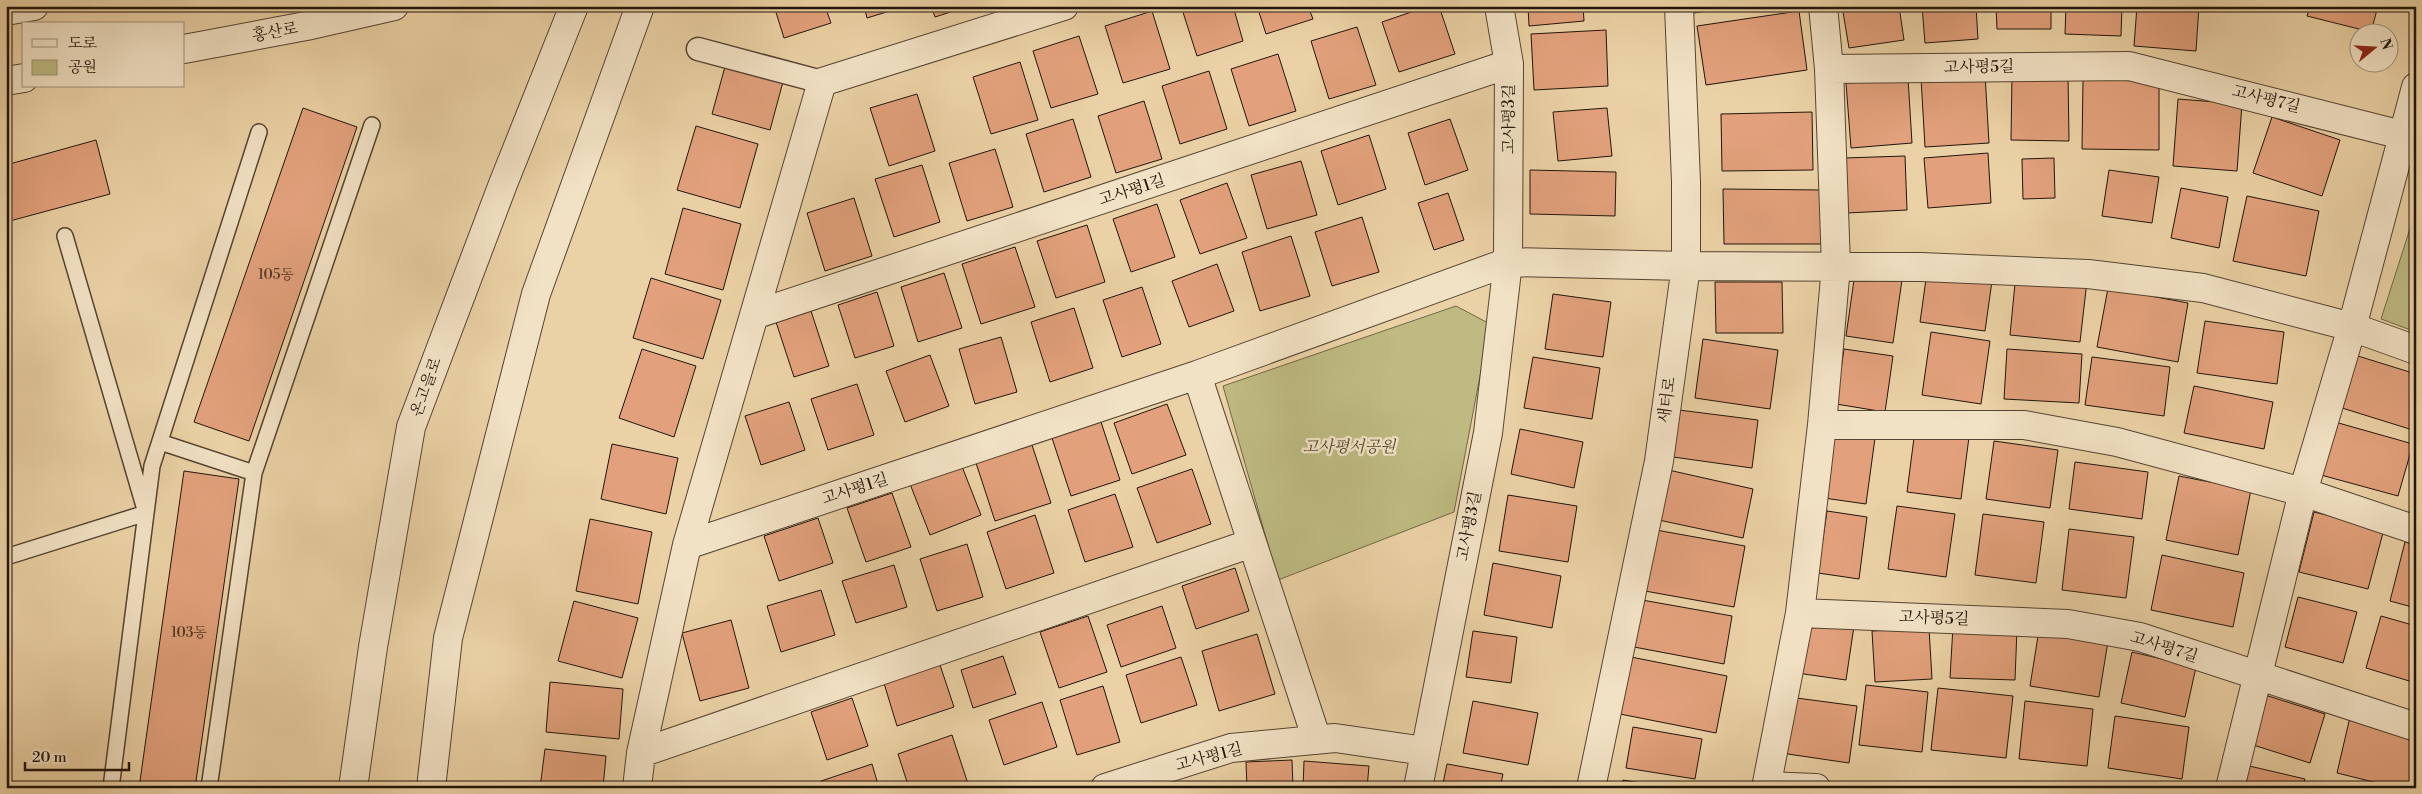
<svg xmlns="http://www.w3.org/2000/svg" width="2422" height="794" viewBox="0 0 2422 794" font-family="'Libre Bodoni','Noto Serif KR',serif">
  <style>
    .green { fill: #beba82; stroke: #706846 }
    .building { fill: #e2a17c; stroke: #21150a }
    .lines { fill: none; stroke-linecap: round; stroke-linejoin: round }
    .service-casing { stroke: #544431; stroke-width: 18 }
    .pedestrian-casing { stroke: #544431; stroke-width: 25 }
    .minor-casing { stroke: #544431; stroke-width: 30 }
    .tertiary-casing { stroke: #544431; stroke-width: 30 }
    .service { stroke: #f2e2c5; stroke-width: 15 }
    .pedestrian { stroke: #f2e2c5; stroke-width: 22 }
    .minor { stroke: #f2e2c5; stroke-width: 28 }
    .tertiary { stroke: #f2e2c5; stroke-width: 28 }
    .labels { text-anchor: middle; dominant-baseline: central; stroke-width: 5; stroke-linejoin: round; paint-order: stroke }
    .number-label { font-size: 14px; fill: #513826 }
    .street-label { font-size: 16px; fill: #21150a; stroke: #f2e2c5 }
    .park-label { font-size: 16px; font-style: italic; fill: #50472e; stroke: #f2e2c5 }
  </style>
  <rect width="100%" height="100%" fill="#ebd2a6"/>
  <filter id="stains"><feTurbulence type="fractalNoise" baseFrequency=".004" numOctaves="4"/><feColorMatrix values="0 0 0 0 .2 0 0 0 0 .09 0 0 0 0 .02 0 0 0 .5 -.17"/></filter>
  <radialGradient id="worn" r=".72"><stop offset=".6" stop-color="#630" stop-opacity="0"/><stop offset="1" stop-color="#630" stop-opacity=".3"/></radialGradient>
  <path class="green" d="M 2416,210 L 2416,332 L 2381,319 Z
    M 1456,306 L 1490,324 L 1454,512 L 1278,580 L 1223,386 Z"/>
  <path class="building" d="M 774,6 L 825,6 L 831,23 L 784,38 Z
    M 864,6 L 906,6 L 867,18 Z
    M 931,6 L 969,6 L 935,17 Z
    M 1181,6 L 1233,6 L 1243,41 L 1197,56 Z
    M 1257,6 L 1308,6 L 1313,19 L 1266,34 Z
    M 1429,6 L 1439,6 L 1455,54 L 1399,72 L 1382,22 Z
    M 1528,6 L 1583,6 L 1584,21 L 1529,26 Z
    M 1694,6 L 1737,6 L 1694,13 Z
    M 1842,6 L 1899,6 L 1904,40 L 1849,48 Z
    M 1922,6 L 1976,6 L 1978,39 L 1925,43 Z
    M 1996,6 L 2051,6 L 2051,29 L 1997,29 Z
    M 2066,6 L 2122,6 L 2121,36 L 2065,34 Z
    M 2137,6 L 2199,6 L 2196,51 L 2134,46 Z
    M 2310,6 L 2378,6 L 2371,32 L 2307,16 Z
    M 1152,11 L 1170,69 L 1123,83 L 1105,26 Z
    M 1799,11 L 1807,70 L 1706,85 L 1697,26 Z
    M 1357,27 L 1376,85 L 1329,99 L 1311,41 Z
    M 1606,30 L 1608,86 L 1534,90 L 1531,34 Z
    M 1079,36 L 1098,94 L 1051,108 L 1033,51 Z
    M 1278,54 L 1296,111 L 1249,126 L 1231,69 Z
    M 1020,62 L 1038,120 L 991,134 L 973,77 Z
    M 726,63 L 784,78 L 770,130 L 712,114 Z
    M 1209,71 L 1227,129 L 1180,144 L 1162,86 Z
    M 1985,74 L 1989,143 L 1925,147 L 1921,78 Z
    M 2012,74 L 2068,75 L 2069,141 L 2011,140 Z
    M 1908,78 L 1912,143 L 1851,148 L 1846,83 Z
    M 2083,80 L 2159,81 L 2159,150 L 2082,149 Z
    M 917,94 L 935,151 L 889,166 L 870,108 Z
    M 2178,99 L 2242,104 L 2237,171 L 2173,166 Z
    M 1144,101 L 1162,159 L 1116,173 L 1098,116 Z
    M 303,108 L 357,127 L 249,441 L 194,422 Z
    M 1607,108 L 1612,156 L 1558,161 L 1553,112 Z
    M 1812,112 L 1813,170 L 1722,171 L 1721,114 Z
    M 2272,117 L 2340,140 L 2322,196 L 2253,173 Z
    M 1073,119 L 1091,177 L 1044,192 L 1026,134 Z
    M 1450,119 L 1468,170 L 1425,185 L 1408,133 Z
    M 696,126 L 758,144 L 740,208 L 677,190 Z
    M 1369,135 L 1386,189 L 1338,205 L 1321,151 Z
    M 96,140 L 110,194 L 6,222 L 6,165 Z
    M 995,149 L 1013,207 L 967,221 L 949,163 Z
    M 1988,153 L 1991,203 L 1928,208 L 1924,158 Z
    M 1905,156 L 1907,210 L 1847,213 L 1844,158 Z
    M 2054,158 L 2055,198 L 2023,199 L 2022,159 Z
    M 1301,161 L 1317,215 L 1267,229 L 1251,175 Z
    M 922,165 L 940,222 L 894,237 L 875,179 Z
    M 1530,170 L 1616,172 L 1615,216 L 1530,214 Z
    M 2109,170 L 2159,177 L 2152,223 L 2102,216 Z
    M 1227,183 L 1247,238 L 1200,254 L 1180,200 Z
    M 2181,188 L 2228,197 L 2219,248 L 2171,238 Z
    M 1723,189 L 1822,190 L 1822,244 L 1724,244 Z
    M 1448,193 L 1464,240 L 1434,250 L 1418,203 Z
    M 2247,196 L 2319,211 L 2306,276 L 2233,261 Z
    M 854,198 L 872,256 L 825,271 L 807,213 Z
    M 1157,204 L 1175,257 L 1131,272 L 1113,219 Z
    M 683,208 L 741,224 L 723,290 L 665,274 Z
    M 1362,217 L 1379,272 L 1332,286 L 1315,232 Z
    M 1087,225 L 1105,282 L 1056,298 L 1037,241 Z
    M 1291,236 L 1310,296 L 1260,311 L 1242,252 Z
    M 1015,247 L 1035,307 L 981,324 L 962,264 Z
    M 1217,264 L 1234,311 L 1189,327 L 1172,281 Z
    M 1927,272 L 1992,281 L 1985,331 L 1920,322 Z
    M 944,273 L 962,328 L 918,342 L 901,287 Z
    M 1855,273 L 1902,280 L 1893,343 L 1846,336 Z
    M 2016,273 L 2087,281 L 2080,342 L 2010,335 Z
    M 651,278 L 721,300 L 703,359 L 633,338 Z
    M 1715,282 L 1782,282 L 1783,333 L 1716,333 Z
    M 1142,287 L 1161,344 L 1122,357 L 1103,300 Z
    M 2108,288 L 2188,303 L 2178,362 L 2097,347 Z
    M 877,292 L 894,346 L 855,358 L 838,305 Z
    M 1553,294 L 1611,302 L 1603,357 L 1545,349 Z
    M 1074,308 L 1093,368 L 1050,382 L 1031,322 Z
    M 811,311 L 829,366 L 794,377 L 776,322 Z
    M 2205,321 L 2284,332 L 2277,384 L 2197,373 Z
    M 1931,332 L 1990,341 L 1981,404 L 1922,395 Z
    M 1001,337 L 1017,392 L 975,404 L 959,349 Z
    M 1703,339 L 1778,350 L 1770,409 L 1695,398 Z
    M 642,349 L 696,366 L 674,437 L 619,418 Z
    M 1844,349 L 1893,356 L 1885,412 L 1836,404 Z
    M 2007,349 L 2082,354 L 2079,403 L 2004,399 Z
    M 930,355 L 949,406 L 905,422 L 886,371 Z
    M 2358,356 L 2416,374 L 2416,431 L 2342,408 Z
    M 1533,357 L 1600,368 L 1592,419 L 1524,408 Z
    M 2092,357 L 2170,367 L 2164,416 L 2085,405 Z
    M 857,384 L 874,435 L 828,450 L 811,399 Z
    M 2194,386 L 2273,402 L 2264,449 L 2184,433 Z
    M 789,402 L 805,450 L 761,465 L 745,416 Z
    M 1167,404 L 1186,455 L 1132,474 L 1114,423 Z
    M 1679,410 L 1758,420 L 1752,468 L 1673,457 Z
    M 1101,422 L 1120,480 L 1071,496 L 1052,438 Z
    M 2335,422 L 2413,444 L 2398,496 L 2321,475 Z
    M 1520,429 L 1583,442 L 1574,488 L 1511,474 Z
    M 1915,430 L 1969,437 L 1961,499 L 1907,492 Z
    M 1833,432 L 1875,438 L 1866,504 L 1824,498 Z
    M 1994,441 L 2058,450 L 2050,508 L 1986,499 Z
    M 612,444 L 678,458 L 666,514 L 601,499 Z
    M 1032,445 L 1051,503 L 995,521 L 976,463 Z
    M 2075,462 L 2148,472 L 2142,519 L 2069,509 Z
    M 961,464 L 981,515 L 930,535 L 910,484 Z
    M 1192,469 L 1211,524 L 1157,543 L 1137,488 Z
    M 1664,469 L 1753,489 L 1743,538 L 1654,519 Z
    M 184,471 L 239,479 L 195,788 L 139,788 Z
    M 2179,476 L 2251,490 L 2238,555 L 2166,540 Z
    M 892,493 L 911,547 L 866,562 L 847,508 Z
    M 1115,494 L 1133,547 L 1085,562 L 1068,510 Z
    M 1508,495 L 1577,506 L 1568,562 L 1499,551 Z
    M 1897,506 L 1955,514 L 1946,577 L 1888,569 Z
    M 1827,511 L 1867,517 L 1859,579 L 1818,573 Z
    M 2314,512 L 2384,529 L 2368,589 L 2299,572 Z
    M 1983,514 L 2044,522 L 2036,583 L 1975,575 Z
    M 1035,515 L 1054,573 L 1006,589 L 987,532 Z
    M 818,518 L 833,563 L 779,581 L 764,536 Z
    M 590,519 L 652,532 L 638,604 L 576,591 Z
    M 2069,529 L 2134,537 L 2126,598 L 2062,590 Z
    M 1656,530 L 1745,546 L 1734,607 L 1645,591 Z
    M 2405,542 L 2416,545 L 2416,608 L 2390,601 Z
    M 967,544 L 983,597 L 937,611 L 920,559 Z
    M 2162,555 L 2244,573 L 2233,627 L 2151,610 Z
    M 1493,563 L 1561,576 L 1552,628 L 1484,615 Z
    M 894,565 L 907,607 L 856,623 L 842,581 Z
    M 1235,568 L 1249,611 L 1196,629 L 1182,586 Z
    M 821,590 L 835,635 L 781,652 L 767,606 Z
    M 2298,597 L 2357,612 L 2343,663 L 2285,647 Z
    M 1642,600 L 1732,616 L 1724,664 L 1634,647 Z
    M 574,601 L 638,618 L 622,678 L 558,661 Z
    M 1162,606 L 1176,648 L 1121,667 L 1107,625 Z
    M 1088,616 L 1107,672 L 1059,688 L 1040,632 Z
    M 2381,616 L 2416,626 L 2416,683 L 2366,668 Z
    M 1804,619 L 1854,626 L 1846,680 L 1797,673 Z
    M 731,620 L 749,688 L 700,701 L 682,633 Z
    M 1953,626 L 2017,629 L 2015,680 L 1950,678 Z
    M 1929,628 L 1932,679 L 1875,682 L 1872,631 Z
    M 2039,630 L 2108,641 L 2099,697 L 2030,686 Z
    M 1473,631 L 1517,637 L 1511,683 L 1466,677 Z
    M 1257,634 L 1275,694 L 1219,711 L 1202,651 Z
    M 2132,652 L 2196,667 L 2185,717 L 2121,703 Z
    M 1003,656 L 1016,694 L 973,708 L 961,670 Z
    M 1181,657 L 1197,705 L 1141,723 L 1126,675 Z
    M 1631,657 L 1727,676 L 1716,733 L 1620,714 Z
    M 939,662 L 954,707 L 897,726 L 883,680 Z
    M 550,682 L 623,689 L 619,739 L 546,732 Z
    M 1866,685 L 1928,692 L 1922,752 L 1859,745 Z
    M 1103,686 L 1120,742 L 1077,755 L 1060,700 Z
    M 1938,688 L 2013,696 L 2006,758 L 1931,750 Z
    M 2262,694 L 2325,714 L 2310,763 L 2247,743 Z
    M 1789,697 L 1857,706 L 1849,763 L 1781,753 Z
    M 852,698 L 868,746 L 827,760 L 811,712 Z
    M 1473,701 L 1538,713 L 1528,765 L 1463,753 Z
    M 2025,701 L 2093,709 L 2087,766 L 2019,759 Z
    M 1042,702 L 1057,747 L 1004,765 L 989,720 Z
    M 2115,716 L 2189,727 L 2182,779 L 2108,768 Z
    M 2350,717 L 2416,733 L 2416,788 L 2398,788 L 2337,773 Z
    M 1633,727 L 1702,739 L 1695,779 L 1626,768 Z
    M 952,735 L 969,787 L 909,788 L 898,754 Z
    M 545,749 L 606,756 L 603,788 L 540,788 Z
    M 1292,760 L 1293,788 L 1247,788 L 1246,762 Z
    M 1304,761 L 1369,766 L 1367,788 L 1303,788 Z
    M 872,764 L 879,788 L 823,788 L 821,781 Z
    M 1447,764 L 1503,774 L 1500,788 L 1442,788 Z
    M 2245,765 L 2305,779 L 2302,788 L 2240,788 Z
    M 1623,780 L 1672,788 L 1621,788 Z"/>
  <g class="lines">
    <defs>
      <path id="service" d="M 160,442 L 254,473
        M 6,557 L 146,513 L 65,236
        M 111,788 L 152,466 L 259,132
        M 209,788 L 254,473 L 372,125"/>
      <path id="pedestrian" d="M 698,49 L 822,82"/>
      <path id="minor" d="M 1829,69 L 2129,66 L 2402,135
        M 754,315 L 1509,64
        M 1197,375 L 1317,740
        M 1822,425 L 2024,425 L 2117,442 L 2303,492 L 2416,530
        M 687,545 L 1197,375 L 1508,262 L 1686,266 L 1921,267 L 2088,274 L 2203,288 L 2352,327 L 2416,350
        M 1800,613 L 2068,624 L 2140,637 L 2416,727
        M 641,753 L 1252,543
        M 1766,786 L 1816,788
        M 637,788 L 641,753 L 687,545 L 822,82 L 1064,6
        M 1105,788 L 1231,748 L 1335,738 L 1425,751
        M 1418,788 L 1488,433 L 1508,262 L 1509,64 L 1499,6
        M 1591,788 L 1659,461 L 1686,266 L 1686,182 L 1679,6
        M 1766,788 L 1800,613 L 1822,425 L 1836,266 L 1829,69 L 1823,6
        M 2230,788 L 2303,492 L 2352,327 L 2416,87"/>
      <path id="tertiary" d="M 6,11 L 34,6
        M 184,49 L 306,26 L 394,6
        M 6,81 L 24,78
        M 353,788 L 373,647 L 411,427 L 503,184 L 574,6
        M 431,788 L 448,638 L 536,294 L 640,6"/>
    </defs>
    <use href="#service" class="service-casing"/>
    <use href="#pedestrian" class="pedestrian-casing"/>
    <use href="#minor" class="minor-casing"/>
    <use href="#tertiary" class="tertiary-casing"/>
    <use href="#service" class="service"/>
    <use href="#pedestrian" class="pedestrian"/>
    <use href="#minor" class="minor"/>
    <use href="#tertiary" class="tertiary"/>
  </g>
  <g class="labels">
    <g class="number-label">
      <text x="276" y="275">105동</text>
      <text x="189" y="633">103동</text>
    </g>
    <g class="street-label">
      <text transform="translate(275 32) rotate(-10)">홍산로</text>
      <text transform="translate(1979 67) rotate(-1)">고사평5길</text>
      <text transform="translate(2266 99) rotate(14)">고사평7길</text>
      <text transform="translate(1509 119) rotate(-90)">고사평3길</text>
      <text transform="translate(1132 190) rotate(-18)">고사평1길</text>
      <text transform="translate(426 387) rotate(-70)">온고을로</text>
      <text transform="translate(1667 400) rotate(-82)">새터로</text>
      <text transform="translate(855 489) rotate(-18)">고사평1길</text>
      <text transform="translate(1469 526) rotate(-79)">고사평3길</text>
      <text transform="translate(1934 618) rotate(2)">고사평5길</text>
      <text transform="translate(2164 647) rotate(17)">고사평7길</text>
      <text transform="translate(1209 757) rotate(-15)">고사평1길</text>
    </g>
    <g class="park-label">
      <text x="1349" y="447">고사평서공원</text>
    </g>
  </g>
  <rect width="2422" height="794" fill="none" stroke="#ebd2a6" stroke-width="25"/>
  <rect x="8" y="8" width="2407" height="779" fill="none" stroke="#21150a" stroke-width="2.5"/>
  <rect x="12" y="12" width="2397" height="769" fill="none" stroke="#21150a"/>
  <rect x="22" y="22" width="162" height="65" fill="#f2e2c5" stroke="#9e907a"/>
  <rect x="32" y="39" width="25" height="8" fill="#f2e2c5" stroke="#9e907a"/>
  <text x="68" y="48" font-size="15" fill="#21150a">도로</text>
  <rect x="32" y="60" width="25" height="15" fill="#beba82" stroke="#9e907a"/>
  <text x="68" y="72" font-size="15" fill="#21150a">공원</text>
  <g transform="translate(2374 48) rotate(72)"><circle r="24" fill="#f2e2c5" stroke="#9e907a"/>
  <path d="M0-4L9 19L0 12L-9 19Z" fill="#8f2418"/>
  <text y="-8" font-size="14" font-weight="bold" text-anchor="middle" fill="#21150a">N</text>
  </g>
  <path d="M25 762v8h104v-8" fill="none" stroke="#21150a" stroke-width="2.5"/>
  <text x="32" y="762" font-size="15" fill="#21150a" stroke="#f2e2c5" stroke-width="4" paint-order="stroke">20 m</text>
  <rect width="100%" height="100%" filter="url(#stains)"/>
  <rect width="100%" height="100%" fill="url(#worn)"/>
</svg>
